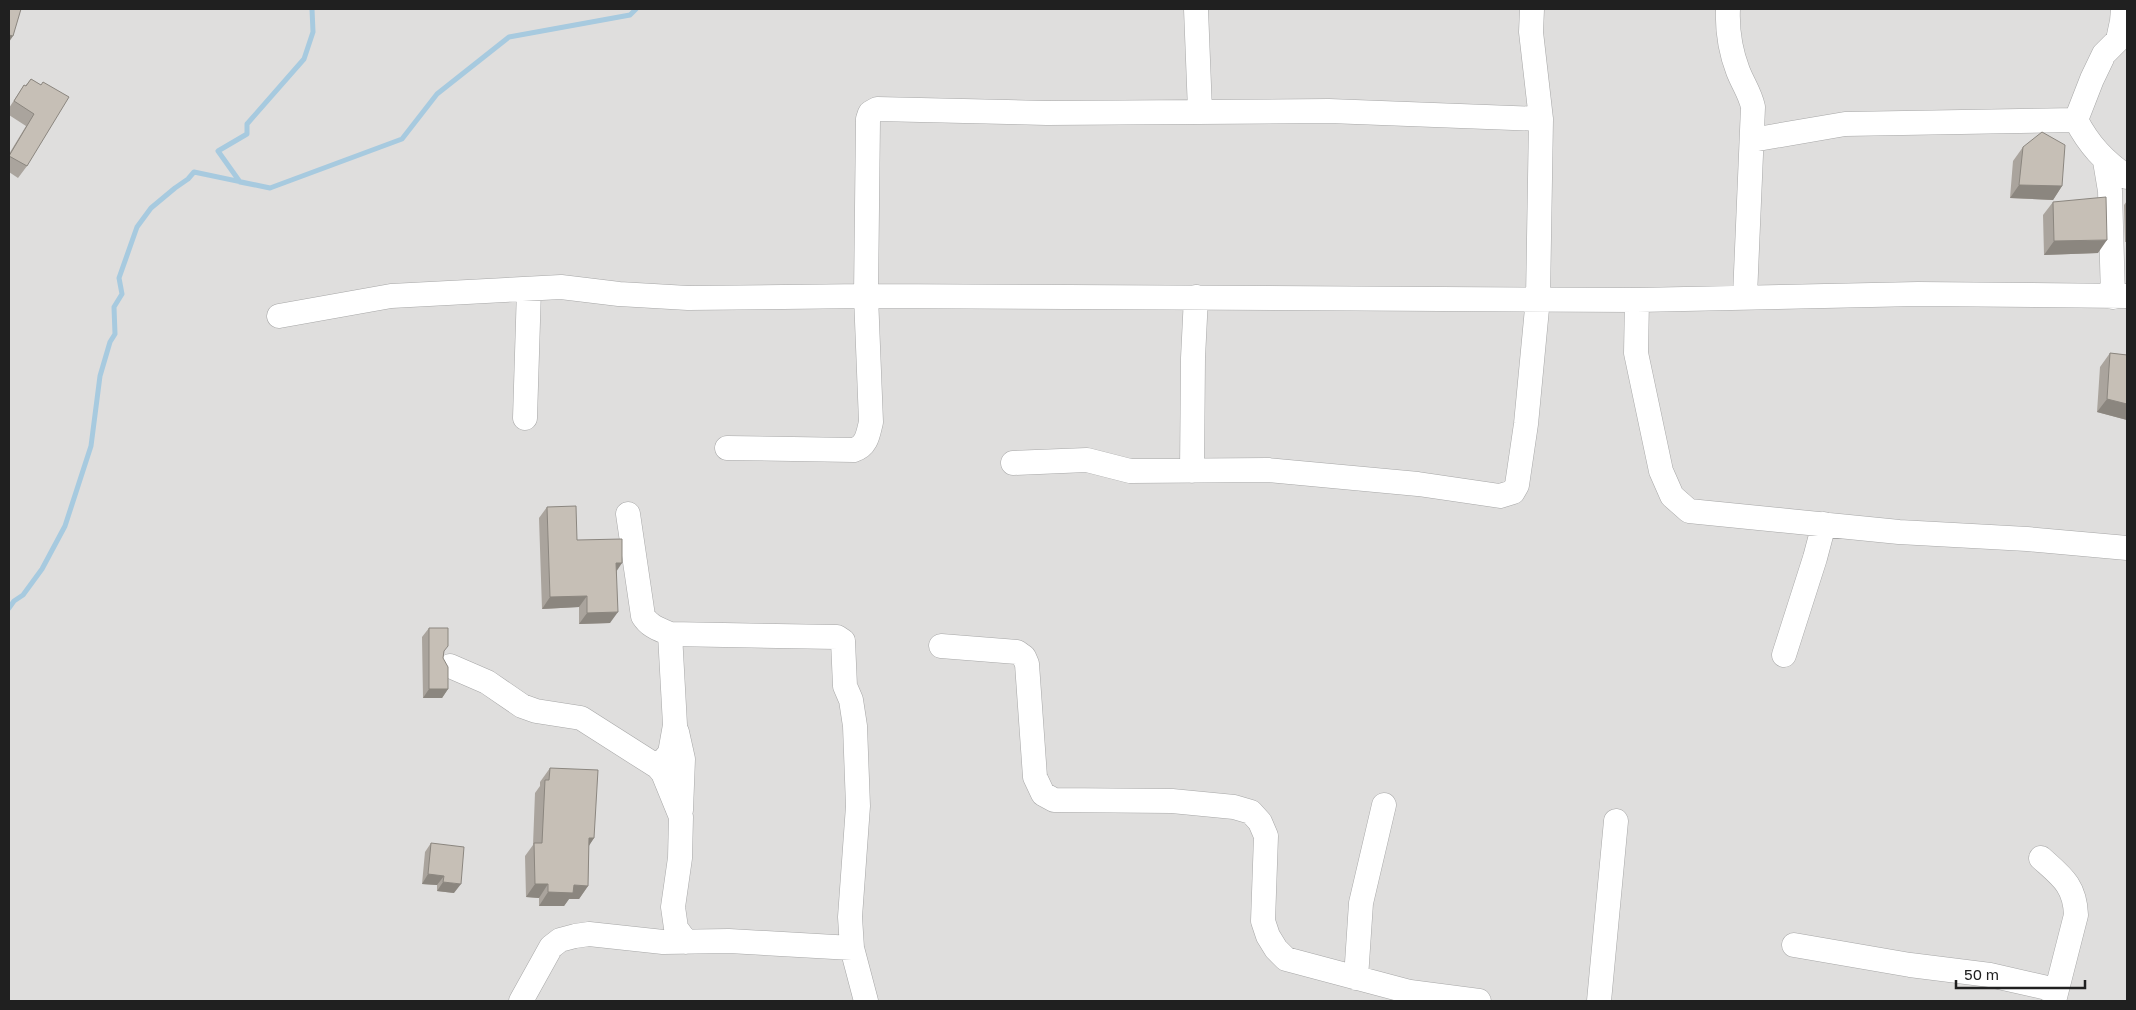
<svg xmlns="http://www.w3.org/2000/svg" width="2136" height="1010" viewBox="0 0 2136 1010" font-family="'Golos Text',sans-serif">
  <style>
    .residential { fill: #dfdedd }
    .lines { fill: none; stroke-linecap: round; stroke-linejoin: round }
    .stream { stroke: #a7cadf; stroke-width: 5 }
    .minor-casing { stroke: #a7a7a7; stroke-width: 25 }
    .minor { stroke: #fff; stroke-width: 24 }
    .wall { fill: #aaa49d }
    .shaded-wall { fill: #8b867f }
    .building { fill: #c6bfb6; stroke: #8b867f }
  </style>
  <rect width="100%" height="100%" fill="#f1efe7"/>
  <path class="residential" d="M 9,9 L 2127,9 L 2127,1001 L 9,1001 Z"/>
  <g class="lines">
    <path class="stream" d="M 270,188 L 402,139 L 437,94 L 509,37 L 630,15 L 636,9
      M 9,608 L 14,601 L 23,595 L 42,569 L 65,526 L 91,446 L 100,376 L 110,342 L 115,334 L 114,307 L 122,294 L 119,278 L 137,227 L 151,208 L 175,188 L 188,179 L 194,172 L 270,188 L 240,182 L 218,151 L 247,134 L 247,124 L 304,59 L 313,32 L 312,9"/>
    <defs>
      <path id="minor" d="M 1196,9 L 1200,111
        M 1728,9 C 1727,31 1730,50 1738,71 C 1743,84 1750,93 1753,107 L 1745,296
        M 2123,9 L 2122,21 L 2118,40 L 2104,54 L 2092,79 L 2076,120 C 2089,145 2104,161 2127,177
        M 1752,140 L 1845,124 L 2076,120
        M 2105,161 L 2110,191 L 2113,297
        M 1637,300 L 1636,353 L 1661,471 L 1672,496 L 1689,511 L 1899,532 L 2027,539 L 2127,548
        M 279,316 L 391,296 L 561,287 L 619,294 L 688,298 L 866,296 L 1637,300 L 1918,294 L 2127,296
        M 525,418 L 529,289
        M 727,448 L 854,450 C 867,446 868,434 871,422 L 866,296 L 868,119 L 870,113 L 877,109 L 1047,113 L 1329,111 L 1541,119
        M 1013,463 L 1087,460 L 1130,471 L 1268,470 L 1418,484 L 1500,496 L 1513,492 L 1517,485 L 1526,424 L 1538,298 L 1541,119 L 1531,32 L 1532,9
        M 1192,471 L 1193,358 L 1196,297
        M 628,514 L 643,616 C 650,627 659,629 670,634 L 675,725 L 670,753 L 658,767
        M 670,634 L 837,637 L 843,641 L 845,686 L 851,700 L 855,726 L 858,806 L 850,917 L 852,948 L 866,1001
        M 941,646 L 1017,652 L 1024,657 L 1027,664 L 1035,777 L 1043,794 L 1054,800 L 1172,801 L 1234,807 L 1251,812 L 1260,822 L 1266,836 L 1263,921 L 1268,936 L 1276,949 L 1286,959 L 1410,992 L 1479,1001
        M 1784,655 L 1815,558 L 1824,524
        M 450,666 L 487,682 L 522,706 L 536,711 L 581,718 L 658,767 L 663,773 L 681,817 L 680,858 L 673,907 L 676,928 L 686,942
        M 677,732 L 683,759 L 681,810
        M 2041,858 C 2061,876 2075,885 2076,915 L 2054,1001
        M 1794,945 L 1910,965 L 1990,975 L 2056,990
        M 1356,978 L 1361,903 L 1384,805
        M 521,1001 L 551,947 L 560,940 L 575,936 L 589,934 L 663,942 L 729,941 L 852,948
        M 1599,1001 L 1616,821"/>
    </defs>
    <use href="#minor" class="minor-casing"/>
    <use href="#minor" class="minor"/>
  </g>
  <path class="wall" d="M 31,79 L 41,85 L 27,166 L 18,178 L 9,172 L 9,154 L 26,126 L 9,115 L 9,108 L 24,85 L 25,86 Z
    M 2023,147 L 2062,186 L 2053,200 L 2010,198 L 2013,161 Z
    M 2127,201 L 2127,242 L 2125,242 L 2124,205 Z
    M 2053,202 L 2098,253 L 2044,255 L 2043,215 Z
    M 2110,353 L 2127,355 L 2127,420 L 2097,412 L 2100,367 Z
    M 547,507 L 577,540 L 617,572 L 610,623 L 579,624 L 579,607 L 542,609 L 539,518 Z
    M 429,628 L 444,652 L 443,658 L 448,689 L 442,698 L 423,698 L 422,637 Z
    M 550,768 L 594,838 L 589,845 L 588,886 L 579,899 L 569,899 L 564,906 L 539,906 L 539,898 L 526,897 L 525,856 L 533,845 L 535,793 L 540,786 L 540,782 Z
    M 431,843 L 454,893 L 437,891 L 437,885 L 422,884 L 425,852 Z"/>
  <path class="shaded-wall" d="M 9,35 L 13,36 L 9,42 Z
    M 2019,185 L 2062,186 L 2053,200 L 2010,198 Z
    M 2107,240 L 2098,253 L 2044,255 L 2054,241 Z
    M 2107,399 L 2127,404 L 2127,420 L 2097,412 Z
    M 616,563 L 622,563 L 614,575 Z
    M 587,596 L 579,607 L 542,609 L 550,597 Z
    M 618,612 L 610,623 L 579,624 L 587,613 Z
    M 429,689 L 448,689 L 442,698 L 423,698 Z
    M 589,838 L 594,838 L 585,852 Z
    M 428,874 L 444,876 L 437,885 L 422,884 Z
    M 443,882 L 461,884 L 454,893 L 437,891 Z
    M 535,884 L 548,884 L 539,898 L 526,897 Z
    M 574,885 L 588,886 L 579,899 L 569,899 L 564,906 L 539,906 L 548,892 Z"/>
  <path class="building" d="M 9,9 L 21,9 L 13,36 L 9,35 Z
    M 31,79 L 41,85 L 43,82 L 69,97 L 27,166 L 9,156 L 34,114 L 14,101 L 24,85 L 26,86 Z
    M 2042,132 L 2065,145 L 2062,186 L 2019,185 L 2023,147 Z
    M 2106,197 L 2107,240 L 2054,241 L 2053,202 Z
    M 2110,353 L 2127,355 L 2127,404 L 2107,399 Z
    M 576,506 L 577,540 L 622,539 L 622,563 L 616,563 L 618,612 L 587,613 L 587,596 L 550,597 L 547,507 Z
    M 429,628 L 448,628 L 448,646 L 444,651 L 443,658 L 448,667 L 448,689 L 429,689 Z
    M 550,768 L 598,770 L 594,838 L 589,838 L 588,886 L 574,885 L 573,893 L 548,892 L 548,884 L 535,884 L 534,843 L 542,843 L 545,780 L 549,780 Z
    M 431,843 L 464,847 L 461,884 L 443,882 L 444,876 L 428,874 Z"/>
  <rect width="2136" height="1010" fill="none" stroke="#202020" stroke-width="20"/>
  <path d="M1956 980v8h129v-8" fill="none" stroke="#202020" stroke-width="2.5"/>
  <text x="1964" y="980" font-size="15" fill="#202020" stroke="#ffffff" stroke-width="4" paint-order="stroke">50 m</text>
</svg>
